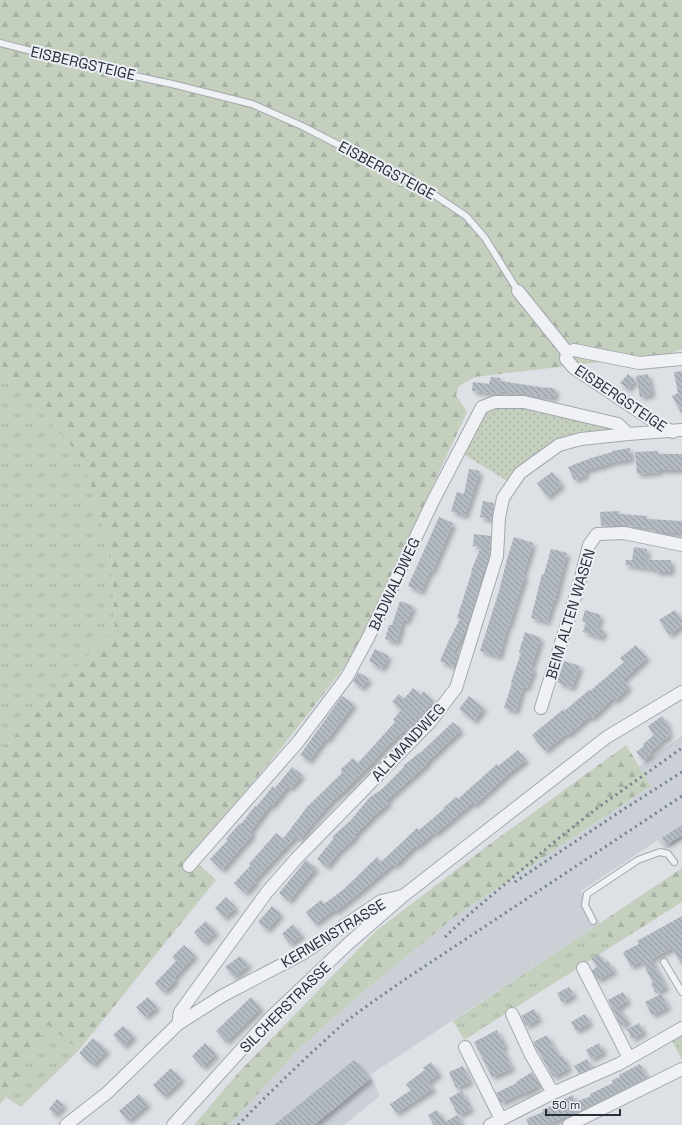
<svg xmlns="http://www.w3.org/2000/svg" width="682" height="1125" viewBox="0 0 682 1125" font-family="'Space Grotesk',sans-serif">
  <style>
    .built { fill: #cbd0d7 }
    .grass { fill: url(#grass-tufts) }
    .forest { fill: url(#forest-firs) }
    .park { fill: url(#park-dots) }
    .building { fill: url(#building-back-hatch); filter: url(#shadow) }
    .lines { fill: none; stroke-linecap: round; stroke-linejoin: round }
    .lane-casing { stroke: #a3a8af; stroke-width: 8 }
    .street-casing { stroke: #a3a8af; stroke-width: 14 }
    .lane { stroke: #eff1f4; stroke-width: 6 }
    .street { stroke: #eff1f4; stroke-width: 12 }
    .rail { stroke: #77818e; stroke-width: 3; stroke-dasharray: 2 4; stroke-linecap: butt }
    .labels { text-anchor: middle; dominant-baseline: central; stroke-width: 4; stroke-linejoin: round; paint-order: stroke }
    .street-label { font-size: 15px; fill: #27303b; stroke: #ecf0f4 }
  </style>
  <defs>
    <pattern id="grass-tufts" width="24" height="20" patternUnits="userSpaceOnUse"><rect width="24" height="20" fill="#c4cfbe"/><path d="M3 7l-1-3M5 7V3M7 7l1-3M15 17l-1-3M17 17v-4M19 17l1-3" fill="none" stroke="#a8b2a4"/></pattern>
    <pattern id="forest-firs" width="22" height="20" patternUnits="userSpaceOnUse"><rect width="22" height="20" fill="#c4cfbe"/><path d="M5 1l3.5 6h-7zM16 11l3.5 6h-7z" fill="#a8b2a4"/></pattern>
    <pattern id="park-dots" width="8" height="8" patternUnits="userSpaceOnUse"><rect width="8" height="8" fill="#c4cfbe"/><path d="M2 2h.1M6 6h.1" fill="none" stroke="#a8b2a4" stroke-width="1.8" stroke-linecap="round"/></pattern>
    <pattern id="building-back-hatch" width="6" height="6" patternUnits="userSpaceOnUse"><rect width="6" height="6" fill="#b4bac2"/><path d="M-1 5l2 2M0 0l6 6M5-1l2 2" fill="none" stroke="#92989f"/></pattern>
    <filter id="shadow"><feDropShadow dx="3.5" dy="3.5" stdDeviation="2" flood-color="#0004"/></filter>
  </defs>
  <rect width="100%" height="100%" fill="#dde1e6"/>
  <path class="built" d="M 682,736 L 682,839 L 665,850 L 658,840 L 581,891 L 600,923 L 370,1075 L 380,1096 L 344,1125 L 229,1125 L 298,1050 L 352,1001 L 457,915 L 650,787 L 638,767 Z"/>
  <path class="grass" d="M 0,364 L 82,458 L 111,550 L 115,626 L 0,753 Z
    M 600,923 L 614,945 L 464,1040 L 453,1021 Z
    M 48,1024 L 79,1050 L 21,1107 L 6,1097 Z"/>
  <path class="forest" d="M 0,0 L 682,0 L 682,349 L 669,354 L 475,377 L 459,386 L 456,395 L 467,412 L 371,619 L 346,665 L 280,750 L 216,826 L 192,858 L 216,880 L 79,1050 L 48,1025 L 6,1097 L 0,1104 L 0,753 L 115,626 L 111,550 L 82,458 L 0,364 Z
    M 626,745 L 651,786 L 457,915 L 352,1001 L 298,1050 L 229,1125 L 194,1125 L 239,1072 L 376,931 L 490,844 Z
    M 682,868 L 682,902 L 614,945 L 600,923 Z"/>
  <path class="park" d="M 507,403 L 597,423 L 614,431 L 568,438 L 509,482 L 463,454 L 482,417 L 492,407 Z
    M 682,1028 L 682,1060 L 669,1035 Z"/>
  <path class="building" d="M 682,371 L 682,414 L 672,396 L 678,393 L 674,372 Z
    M 628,374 L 635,380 L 628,389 L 620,383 Z
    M 648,374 L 652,394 L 640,397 L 636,376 Z
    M 491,377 L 500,378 L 500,381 L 546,388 L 546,387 L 556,389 L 554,398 L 500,391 L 499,394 L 472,391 L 473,382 L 489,384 Z
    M 630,448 L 631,459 L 609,463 L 609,464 L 585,470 L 586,475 L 574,480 L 568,467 L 591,458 L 612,452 L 612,451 Z
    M 658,451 L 658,454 L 682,454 L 682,470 L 659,470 L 659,472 L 637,474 L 635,452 Z
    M 469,469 L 480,471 L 465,516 L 451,511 L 457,492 L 464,494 Z
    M 552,472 L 562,485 L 547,497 L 537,483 Z
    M 483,501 L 494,503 L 491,520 L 480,517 Z
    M 619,511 L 619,514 L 647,516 L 647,519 L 682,521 L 682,533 L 660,533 L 653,531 L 653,528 L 628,526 L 628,524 L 601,526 L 600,512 Z
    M 439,517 L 453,523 L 432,572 L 430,571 L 421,592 L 408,586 Z
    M 474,534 L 491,536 L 489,557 L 479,583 L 480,584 L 466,629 L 454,652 L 459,655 L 453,667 L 440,661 L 449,640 L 460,619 L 457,618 L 472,571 L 471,571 L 481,547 L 473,546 Z
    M 514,537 L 533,543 L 523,575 L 525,576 L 519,594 L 509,626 L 508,625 L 499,657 L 480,651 L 499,591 L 507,559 Z
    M 634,547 L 647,549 L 646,560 L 671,560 L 671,572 L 655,572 L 655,569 L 625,565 L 626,560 L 632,560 Z
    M 551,549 L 567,553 L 555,600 L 554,599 L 547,622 L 531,618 L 542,574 L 544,574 Z
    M 400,601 L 413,606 L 407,621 L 403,620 L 397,642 L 385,639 L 389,625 L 392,625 Z
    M 585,610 L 601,615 L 597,628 L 604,630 L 602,638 L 583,632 L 586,622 L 582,621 Z
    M 675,610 L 682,620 L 682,626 L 669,635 L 659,620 Z
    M 525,632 L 541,638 L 531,668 L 534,669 L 530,679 L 527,688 L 523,687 L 516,711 L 504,708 L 512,683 L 511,682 L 521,653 L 519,652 Z
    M 636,645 L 647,658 L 623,680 L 629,687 L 615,701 L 613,698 L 592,718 L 590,716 L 568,735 L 567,733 L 545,751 L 532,735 L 565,708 L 563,712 L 589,690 L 590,691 L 624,662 L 620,658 Z
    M 375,649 L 389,656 L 382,669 L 369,661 Z
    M 564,661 L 580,666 L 572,688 L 557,682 Z
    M 358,672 L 369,679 L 362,688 L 353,682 Z
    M 413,688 L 421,695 L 424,691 L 433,701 L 407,732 L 404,730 L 387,746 L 371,764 L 344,791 L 333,800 L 312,824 L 300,839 L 296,836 L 254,881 L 256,882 L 245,893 L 234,883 L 250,866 L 249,864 L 276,833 L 283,839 L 307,807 L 342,773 L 341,769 L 353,758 L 358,763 L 395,722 L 393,720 L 401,710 L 392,702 L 399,694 L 404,699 Z
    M 342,696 L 354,704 L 327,740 L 325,739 L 309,761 L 300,755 Z
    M 469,696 L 484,708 L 474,721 L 459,709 Z
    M 662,716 L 669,726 L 667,728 L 670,733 L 667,735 L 669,736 L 658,744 L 659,745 L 650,752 L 651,754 L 643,760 L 636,752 L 644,746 L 643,744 L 654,735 L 648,726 Z
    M 453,722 L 461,730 L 427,762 L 428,763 L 387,800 L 389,803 L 377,813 L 355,835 L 356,836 L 337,854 L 327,867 L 317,859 L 334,838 L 332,837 L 351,820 L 369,798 L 382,789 L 404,767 L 403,766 L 419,753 L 420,753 Z
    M 518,750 L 526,760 L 507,775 L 492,789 L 474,805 L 472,803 L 435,834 L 434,832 L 417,847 L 416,845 L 395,866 L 393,864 L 355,896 L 335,912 L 333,910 L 315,924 L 306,912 L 321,900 L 324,904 L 344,889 L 377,857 L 381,862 L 417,828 L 419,830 L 444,809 L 443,808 L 456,797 L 458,799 L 497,764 L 498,766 Z
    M 292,767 L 302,775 L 291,788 L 288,786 L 272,806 L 270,805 L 250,832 L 253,834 L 222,870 L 210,859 L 228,840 L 226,839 L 240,823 L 241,824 L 255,806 L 256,807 L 273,786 L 275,788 Z
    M 682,825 L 682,835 L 666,845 L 662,838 Z
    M 306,860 L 316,868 L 289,901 L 279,893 Z
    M 226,897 L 236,908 L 224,918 L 215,908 Z
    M 272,906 L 281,914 L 267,930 L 258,922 Z
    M 682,916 L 682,965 L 672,948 L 651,959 L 666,987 L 656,993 L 651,984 L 653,983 L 642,961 L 631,967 L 623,952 L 639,944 L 637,941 Z
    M 206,921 L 216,932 L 204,943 L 194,932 Z
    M 293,924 L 302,935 L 290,944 L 282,934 Z
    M 184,945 L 195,955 L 174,978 L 176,980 L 164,992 L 155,983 L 176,961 L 172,957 Z
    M 598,953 L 605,963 L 608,961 L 614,971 L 597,980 L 592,970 L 597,967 L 591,958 Z
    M 240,956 L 249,965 L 234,977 L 225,967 Z
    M 569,987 L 574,995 L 562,1002 L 557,993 Z
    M 623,992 L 628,1001 L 618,1007 L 628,1022 L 621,1026 L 608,1000 Z
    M 661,994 L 668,1007 L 652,1015 L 645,1002 Z
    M 148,997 L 157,1007 L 145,1017 L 136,1007 Z
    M 251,997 L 261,1008 L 226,1042 L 216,1031 Z
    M 534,1009 L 539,1019 L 526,1026 L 521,1016 Z
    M 585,1014 L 590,1023 L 576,1031 L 571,1022 Z
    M 639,1023 L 644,1032 L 632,1039 L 627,1029 Z
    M 123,1026 L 134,1036 L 124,1046 L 113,1035 Z
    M 497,1030 L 505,1046 L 502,1048 L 512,1068 L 492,1077 L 474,1042 Z
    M 547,1035 L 559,1057 L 562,1055 L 569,1068 L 553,1077 L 533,1042 Z
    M 93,1038 L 107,1050 L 93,1065 L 79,1053 Z
    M 205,1043 L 216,1054 L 203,1067 L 192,1056 Z
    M 599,1043 L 604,1052 L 591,1059 L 586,1050 Z
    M 587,1059 L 592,1068 L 579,1073 L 574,1066 Z
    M 354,1060 L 370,1079 L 314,1125 L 274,1125 Z
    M 431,1062 L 439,1074 L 428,1082 L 433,1089 L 396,1113 L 390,1104 L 411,1090 L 406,1084 L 425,1070 L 423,1068 Z
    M 640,1064 L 647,1078 L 565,1118 L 564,1117 L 546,1125 L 529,1125 L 526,1119 L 543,1112 L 542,1110 L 558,1103 L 558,1102 L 573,1095 L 576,1102 L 591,1096 L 590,1094 L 613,1083 L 612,1080 L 620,1077 L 619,1075 Z
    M 463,1066 L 470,1082 L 456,1088 L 449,1072 Z
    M 171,1068 L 182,1079 L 164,1096 L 153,1085 Z
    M 532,1072 L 539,1084 L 539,1086 L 523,1094 L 522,1093 L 501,1103 L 496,1093 L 517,1083 L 516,1082 Z
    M 462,1091 L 471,1109 L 458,1115 L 449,1098 Z
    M 139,1094 L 148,1104 L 128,1121 L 119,1111 Z
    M 57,1099 L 64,1105 L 55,1115 L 49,1109 Z
    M 437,1110 L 445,1122 L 457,1115 L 463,1125 L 434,1125 L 428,1115 Z"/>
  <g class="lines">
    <defs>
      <path id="lane" d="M 0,43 L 97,68 L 172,84 L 252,104 L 302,126 L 430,192 L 466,216 L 485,238 L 518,291
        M 593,921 L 585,905 L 587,894 L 638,860 L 660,852 L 668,854 L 674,862
        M 664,962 L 682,992"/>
      <path id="street" d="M 518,291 L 567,352 L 566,359 L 574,368 L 656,423 L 673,432
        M 567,352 L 574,350 L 639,363 L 682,359
        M 541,708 L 581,578 L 589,545 L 597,534 L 624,533 L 682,545
        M 189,866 L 298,742 L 347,677 L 368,638 L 433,501 L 482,407 L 495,402 L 524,402 L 618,424 L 628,434
        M 583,968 L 629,1058
        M 512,1014 L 531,1055 L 553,1093
        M 178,1024 L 180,1012 L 267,892 L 296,859 L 430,722 L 456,688 L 497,556 L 499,518 L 503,498 L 520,473 L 559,445 L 581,439 L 628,434 L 682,430
        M 465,1047 L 501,1119
        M 66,1125 L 107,1093 L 178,1024 L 222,996 L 302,954 L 381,901 L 402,896
        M 173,1125 L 271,1017 L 349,943 L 403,896 L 607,737 L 682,692
        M 490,1125 L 553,1093 L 619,1064 L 682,1028
        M 569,1125 L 682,1069"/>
    </defs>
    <use href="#lane" class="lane-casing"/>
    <use href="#street" class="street-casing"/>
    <use href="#lane" class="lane"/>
    <use href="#street" class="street"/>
    <path class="rail" d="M 515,882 L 621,811 L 682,772
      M 445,937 L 465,918 L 559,838 L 596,809 L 682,748
      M 238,1125 C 272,1090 306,1057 342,1025 C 361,1009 383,995 404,980 L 682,796"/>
  </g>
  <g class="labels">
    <g class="street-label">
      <text transform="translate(83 63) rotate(13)">EISBERGSTEIGE</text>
      <text transform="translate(387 170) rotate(28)">EISBERGSTEIGE</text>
      <text transform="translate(621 398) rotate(34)">EISBERGSTEIGE</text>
      <text transform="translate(394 584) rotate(-65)">BADWALDWEG</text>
      <text transform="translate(570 614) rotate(-73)">BEIM ALTEN WASEN</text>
      <text transform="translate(408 742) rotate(-47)">ALLMANDWEG</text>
      <text transform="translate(333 933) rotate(-31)">KERNENSTRASSE</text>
      <text transform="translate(285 1007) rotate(-45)">SILCHERSTRASSE</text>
    </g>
  </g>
  <path d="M546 1109v6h74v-6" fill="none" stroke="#27303b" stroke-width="2"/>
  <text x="552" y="1109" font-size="12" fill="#27303b" stroke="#ecf0f4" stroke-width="3" paint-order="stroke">50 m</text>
</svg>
